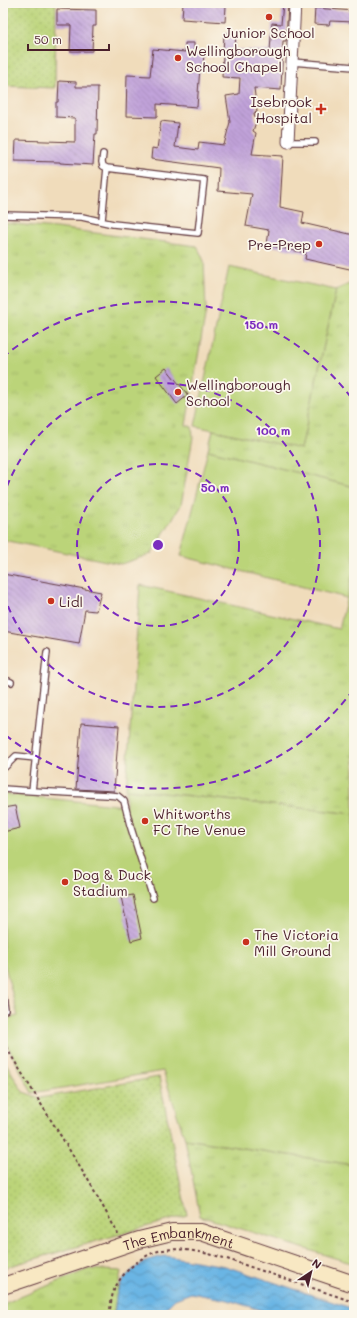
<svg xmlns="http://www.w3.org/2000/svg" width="357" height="1318" viewBox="0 0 357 1318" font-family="Mali,sans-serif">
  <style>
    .grass { fill: url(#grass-dots); stroke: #827a52 }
    .park { fill: url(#park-tufts); stroke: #827a52 }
    .pitch { fill: #bbd479; stroke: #827a52 }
    .water { fill: url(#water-waves); stroke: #5a6a88 }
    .building { fill: url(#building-back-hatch) }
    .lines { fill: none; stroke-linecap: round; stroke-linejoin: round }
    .service-casing { stroke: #633b41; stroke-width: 8 }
    .minor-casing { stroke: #633b41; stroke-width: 13 }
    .secondary-casing { stroke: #633b41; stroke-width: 18 }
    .path { stroke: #633b41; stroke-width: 2; stroke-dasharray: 3 3; stroke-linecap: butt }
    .service { stroke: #fff; stroke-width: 5.5 }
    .minor { stroke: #fff; stroke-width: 11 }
    .secondary { stroke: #f8e8c3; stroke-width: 16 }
    .ring { fill: none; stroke: #7b2cbf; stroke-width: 2; stroke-dasharray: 7 5 }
    .poi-dot { fill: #c8321e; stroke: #fbf7ec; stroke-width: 1.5 }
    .labels { text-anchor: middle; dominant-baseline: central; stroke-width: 3.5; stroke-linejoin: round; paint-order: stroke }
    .poi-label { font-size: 14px; fill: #4a1f2b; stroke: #fbf7ec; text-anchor: start }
    .street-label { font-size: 14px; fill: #4a1f2b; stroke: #fbf7ec }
    .centre { fill: #7b2cbf; stroke: #fbf7ec; stroke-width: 2 }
    .ring-label { font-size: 12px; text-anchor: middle; font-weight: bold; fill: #7b2cbf; stroke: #fbf7ec; stroke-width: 3.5; stroke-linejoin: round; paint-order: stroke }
  </style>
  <defs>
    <pattern id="grass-dots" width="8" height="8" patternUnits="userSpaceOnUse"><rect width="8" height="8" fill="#bbd479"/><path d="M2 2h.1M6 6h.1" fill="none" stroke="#a2b669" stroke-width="1.8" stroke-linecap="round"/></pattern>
    <pattern id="park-tufts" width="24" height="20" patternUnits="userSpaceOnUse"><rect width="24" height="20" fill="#bbd479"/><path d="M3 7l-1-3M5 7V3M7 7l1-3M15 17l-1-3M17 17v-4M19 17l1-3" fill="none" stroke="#a2b669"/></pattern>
    <pattern id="water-waves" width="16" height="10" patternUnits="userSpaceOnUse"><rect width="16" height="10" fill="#6bb5e4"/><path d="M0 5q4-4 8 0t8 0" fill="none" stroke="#5a93b9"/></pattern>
    <pattern id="building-back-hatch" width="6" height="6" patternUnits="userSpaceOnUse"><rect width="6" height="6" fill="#c1a3da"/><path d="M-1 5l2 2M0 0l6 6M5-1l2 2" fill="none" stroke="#9f84b1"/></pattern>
  </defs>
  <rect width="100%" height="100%" fill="#fbf7ec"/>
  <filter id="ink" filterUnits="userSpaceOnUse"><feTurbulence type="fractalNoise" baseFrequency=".025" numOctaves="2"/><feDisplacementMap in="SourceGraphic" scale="8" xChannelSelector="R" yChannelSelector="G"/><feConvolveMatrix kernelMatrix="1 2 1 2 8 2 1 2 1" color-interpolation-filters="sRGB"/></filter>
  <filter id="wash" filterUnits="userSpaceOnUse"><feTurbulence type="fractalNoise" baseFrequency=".012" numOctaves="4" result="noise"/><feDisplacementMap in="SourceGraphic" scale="16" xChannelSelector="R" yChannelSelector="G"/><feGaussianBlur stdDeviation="0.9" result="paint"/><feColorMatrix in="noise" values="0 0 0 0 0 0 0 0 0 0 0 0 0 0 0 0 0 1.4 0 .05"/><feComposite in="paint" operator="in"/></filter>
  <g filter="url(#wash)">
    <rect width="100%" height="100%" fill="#f0dcbb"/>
    <path class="grass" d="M 3,3 L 56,3 L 55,88 L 3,86 Z
      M 3,1058 L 23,1092 L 40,1098 L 159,1077 L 187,1215 L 3,1268 Z
      M 180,1308 L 221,1315 L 171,1315 Z"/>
    <path class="park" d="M 3,223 L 56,228 L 197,246 L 204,261 L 206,311 L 186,425 L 192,427 L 193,437 L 181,505 L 151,554 L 121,564 L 3,540 Z
      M 349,284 L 354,285 L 354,487 L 208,450 L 213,430 L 301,449 L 336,290 Z
      M 354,568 L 354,814 L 126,789 L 140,585 L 339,629 Z
      M 185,1139 L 354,1165 L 354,1264 L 200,1216 Z
      M 89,1269 L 121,1271 L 113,1315 L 3,1315 L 3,1304 Z"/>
    <path class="pitch" d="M 129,3 L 179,3 L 179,6 L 129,5 Z
      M 229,267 L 336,290 L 301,449 L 195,426 Z
      M 208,450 L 354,487 L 354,568 L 347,598 L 181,556 Z
      M 126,789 L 354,814 L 354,1165 L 185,1139 L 163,1071 L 32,1093 L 3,1037 L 3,1019 L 18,1016 L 3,959 L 3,794 L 126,806 Z"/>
    <path class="water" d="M 166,1256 L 225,1266 L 354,1309 L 354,1315 L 276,1315 L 228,1300 L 191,1293 L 175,1299 L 159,1315 L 114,1315 C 115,1308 115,1300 117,1293 C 123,1272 146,1258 166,1256 Z"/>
    <g id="blocks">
      <path class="building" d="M 183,3 L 211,3 L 211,5 L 226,6 L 225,22 L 182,19 Z
        M 283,3 L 288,3 L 286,41 L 283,41 L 281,90 L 254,88 L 257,112 L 254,113 L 256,122 L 253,131 L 256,133 L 252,154 L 283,156 L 280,207 L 304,212 L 302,223 L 354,235 L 354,270 L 305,259 L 306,253 L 267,245 L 269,230 L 246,226 L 252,194 L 218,191 L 219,168 L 151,159 L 152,148 L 157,149 L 161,121 L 178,123 L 175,147 L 198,150 L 199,142 L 224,145 L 230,122 L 226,96 L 239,94 L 240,78 L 222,77 L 224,33 L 236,33 L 235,49 L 270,51 L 272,23 L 281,24 Z
        M 315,8 L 354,11 L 354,22 L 330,21 L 329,25 L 314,24 Z
        M 57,9 L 96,10 L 96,26 L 93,26 L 92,51 L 70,51 L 71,25 L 57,25 Z
        M 185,43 L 194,43 L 194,52 L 204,53 L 203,67 L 200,67 L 197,107 L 157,104 L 157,117 L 126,116 L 127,75 L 150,76 L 153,49 L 185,52 Z
        M 59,81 L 76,82 L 76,87 L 98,87 L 97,134 L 95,134 L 93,165 L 60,163 L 60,162 L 15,161 L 16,140 L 75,142 L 75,118 L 56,117 L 56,102 L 58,102 Z
        M 166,368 L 188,395 L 177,404 L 156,376 Z
        M 3,574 L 101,592 L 96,611 L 85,610 L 79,644 L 3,631 Z
        M 81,723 L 119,726 L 114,791 L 76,789 Z
        M 15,806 L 20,828 L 3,832 L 3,808 Z
        M 133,895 L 142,938 L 131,941 L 121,897 Z"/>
    </g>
  </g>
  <g filter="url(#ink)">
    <use href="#blocks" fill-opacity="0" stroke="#633b41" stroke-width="1"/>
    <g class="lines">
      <defs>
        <path id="service" d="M 292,62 L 354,67
          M 288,142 L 315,142
          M 3,215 L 82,217 L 113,224 L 198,233 L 204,180 L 107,168 L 103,166 L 102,162 L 103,154
          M 102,220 L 107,168
          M 3,679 L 11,682
          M 3,767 L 5,767 L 16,756 L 36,758
          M 3,789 L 32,791 L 47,652
          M 32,791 L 107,795 L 118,796 L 124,801 L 130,825 L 153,898
          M 3,995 L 5,1010"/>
        <path id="minor" d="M 288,142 L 295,3"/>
        <g id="secondary">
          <path id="s1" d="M 3,1286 L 139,1240 L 172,1232 L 201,1232 L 354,1284"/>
        </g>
      </defs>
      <use href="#service" class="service-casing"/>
      <use href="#minor" class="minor-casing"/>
      <use href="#secondary" class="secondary-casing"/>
      <path class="path" d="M 3,1042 C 41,1106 83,1168 118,1234
        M 109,1315 C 111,1306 111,1296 115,1288 C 123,1271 144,1253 163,1250 C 182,1247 206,1253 224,1258 L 354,1302"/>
      <use href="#service" class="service"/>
      <use href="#minor" class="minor"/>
      <use href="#secondary" class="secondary"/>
    </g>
  </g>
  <g class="ring">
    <circle cx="158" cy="545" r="81"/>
    <path d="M3 498A162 162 0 1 1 3 592"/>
    <path d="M353 690A243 243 0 0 1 3 733M3 357A243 243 0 0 1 353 400"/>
  </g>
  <g class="poi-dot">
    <circle cx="269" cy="17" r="4"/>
    <circle cx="178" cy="58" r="4"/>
    <path d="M319 103h4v4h4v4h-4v4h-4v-4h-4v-4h4z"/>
    <circle cx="319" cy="244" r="4"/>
    <circle cx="178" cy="392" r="4"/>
    <circle cx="51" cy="601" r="4"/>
    <circle cx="145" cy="821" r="4"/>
    <circle cx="65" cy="882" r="4"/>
    <circle cx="246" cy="942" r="4"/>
  </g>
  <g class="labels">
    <g class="poi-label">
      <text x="269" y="32" text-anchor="middle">Junior School</text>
      <text x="186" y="50">Wellingborough<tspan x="186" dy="16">School Chapel</tspan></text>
      <text x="312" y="101" text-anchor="end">Isebrook<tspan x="312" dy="16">Hospital</tspan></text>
      <text x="311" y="244" text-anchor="end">Pre-Prep</text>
      <text x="186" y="384">Wellingborough<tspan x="186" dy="16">School</tspan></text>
      <text x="59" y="601">Lidl</text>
      <text x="153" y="813">Whitworths<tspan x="153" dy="16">FC The Venue</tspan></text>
      <text x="73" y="874">Dog &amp; Duck<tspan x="73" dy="16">Stadium</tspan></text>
      <text x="254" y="934">The Victoria<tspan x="254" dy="16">Mill Ground</tspan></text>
    </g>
    <g class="street-label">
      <text stroke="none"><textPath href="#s1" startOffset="184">The Embankment</textPath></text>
    </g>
  </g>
  <circle cx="158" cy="545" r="6" class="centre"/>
  <g class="ring-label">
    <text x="261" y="329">150 m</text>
    <text x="273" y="435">100 m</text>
    <text x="215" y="492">50 m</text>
  </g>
  <rect width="357" height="1318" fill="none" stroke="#fbf7ec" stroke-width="16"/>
  <g transform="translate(311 1272) rotate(35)" stroke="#fbf7ec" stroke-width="3" paint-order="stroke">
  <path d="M0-3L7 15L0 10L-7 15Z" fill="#4a1f2b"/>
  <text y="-6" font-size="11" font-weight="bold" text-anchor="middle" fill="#4a1f2b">N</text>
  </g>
  <path d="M28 44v6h81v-6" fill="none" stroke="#4a1f2b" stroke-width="2"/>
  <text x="34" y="44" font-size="12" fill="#4a1f2b" stroke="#fbf7ec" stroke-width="3" paint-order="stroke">50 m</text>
</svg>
